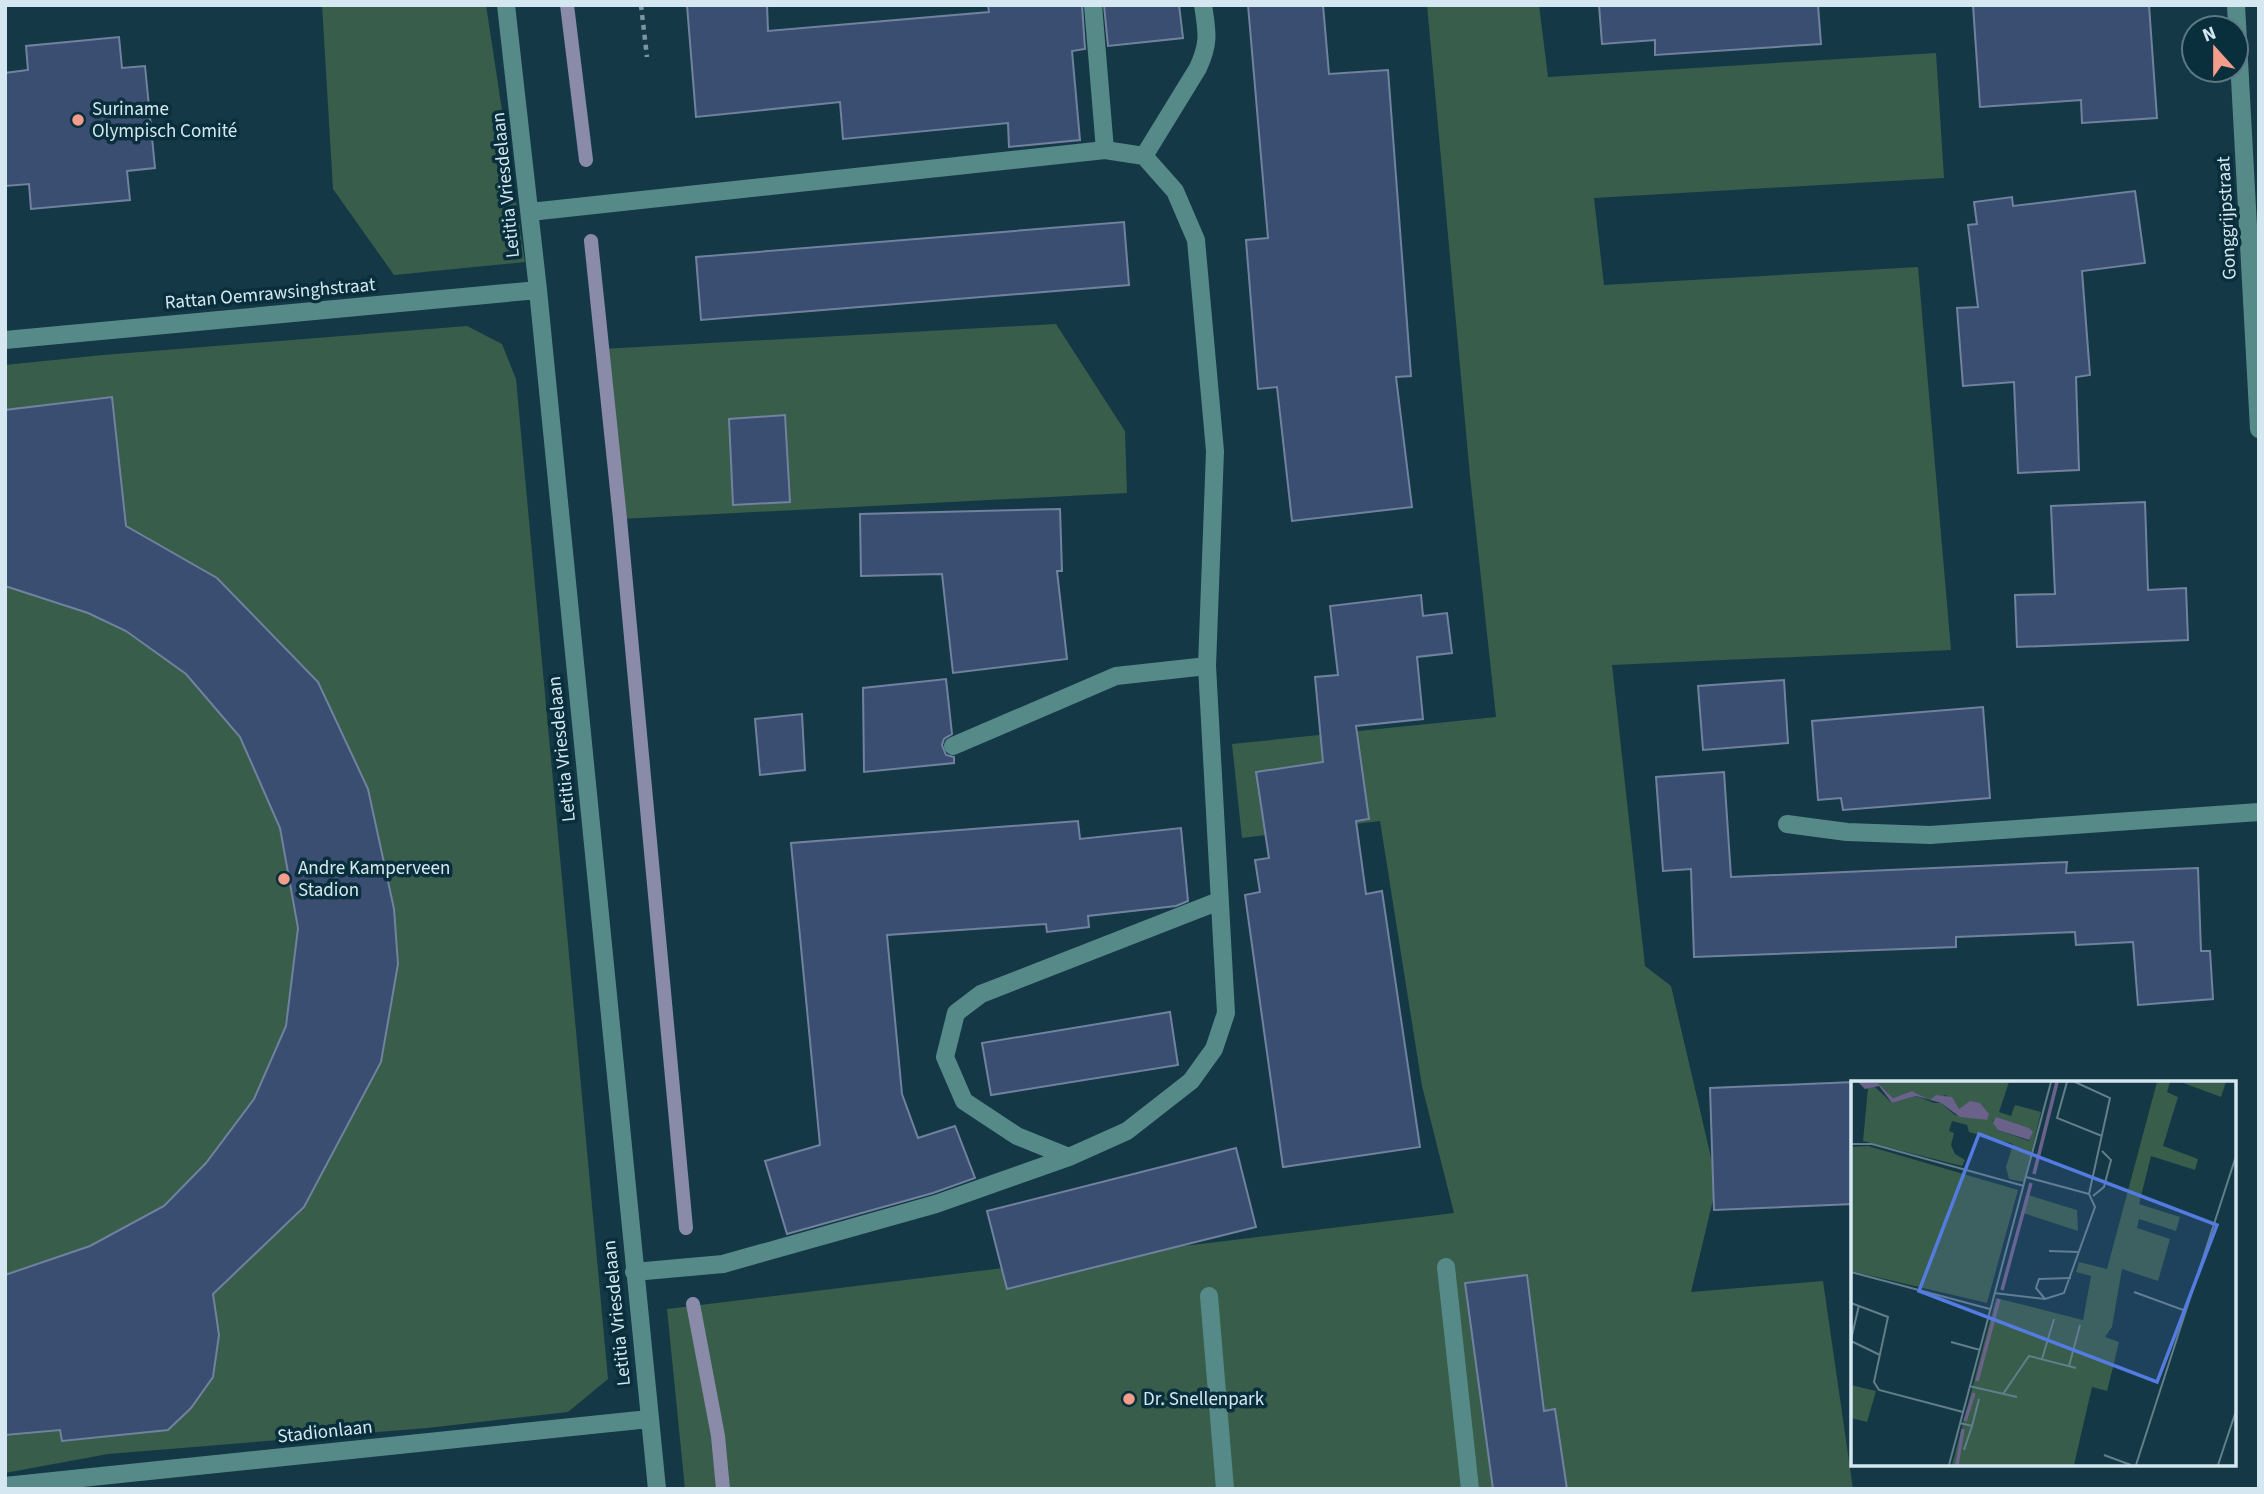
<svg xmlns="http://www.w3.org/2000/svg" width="2264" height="1494" viewBox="0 0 2264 1494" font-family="'Source Sans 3',sans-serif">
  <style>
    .green { fill: #385d4a }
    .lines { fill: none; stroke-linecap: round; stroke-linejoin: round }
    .stream { stroke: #8a8aa9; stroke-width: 14 }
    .building { fill: #3a4e71; stroke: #71829f; stroke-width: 2 }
    .path { stroke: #7b95a1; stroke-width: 4.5; stroke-dasharray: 5 5; stroke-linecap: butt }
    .minor { stroke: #568a89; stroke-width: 18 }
    .poi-dot { fill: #f49d8b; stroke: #092e3c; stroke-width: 2.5 }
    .labels { text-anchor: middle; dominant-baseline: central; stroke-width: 7; stroke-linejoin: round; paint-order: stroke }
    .poi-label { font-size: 19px; fill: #d5e8f1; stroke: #092e3c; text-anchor: start }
    .street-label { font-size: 19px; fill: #d5e8f1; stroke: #092e3c }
    .inset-river { fill: none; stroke: #6a628a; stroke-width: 3.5 }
    .inset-road { fill: none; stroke: #627e8a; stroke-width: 2 }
    .view { fill: #547ce0; fill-opacity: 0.15; stroke: #547ce0; stroke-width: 3.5 }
    .inset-edge { fill: none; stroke: #d5e8f1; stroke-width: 3.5 }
  </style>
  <rect width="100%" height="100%" fill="#153846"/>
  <path class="green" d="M 322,5 L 486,5 L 525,262 L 394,275 L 333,189 Z
    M 1427,5 L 1539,5 L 1548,77 L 1936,53 L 1944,178 L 1594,198 L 1604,285 L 1918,267 L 1951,650 L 1612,665 L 1645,966 L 1671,986 L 1717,1183 L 1691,1292 L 1823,1281 L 1853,1489 L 685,1489 L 667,1309 L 1454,1213 L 1422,1086 L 1380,821 L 1242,838 L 1232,744 L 1496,717 L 1470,476 Z
    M 1056,324 L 1125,431 L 1127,493 L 620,519 L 602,349 Z
    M 467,326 L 502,344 L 516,379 L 608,1379 L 568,1412 L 427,1428 L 108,1454 L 5,1473 L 5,365 L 103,355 Z"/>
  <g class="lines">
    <path class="stream" d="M 567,5 L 586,160
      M 591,241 L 620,519 L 686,1228
      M 693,1304 L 718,1436 L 723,1489"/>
  </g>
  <path class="building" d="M 687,5 L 767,5 L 768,31 L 989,12 L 988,5 L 1082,5 L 1085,49 L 1072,51 L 1080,140 L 1009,147 L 1008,123 L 843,139 L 840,102 L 696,117 Z
    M 1104,5 L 1179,5 L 1183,38 L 1108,46 Z
    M 1248,5 L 1323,5 L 1329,74 L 1388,70 L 1411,376 L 1396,377 L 1412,507 L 1292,521 L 1277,387 L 1258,389 L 1246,240 L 1268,238 Z
    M 1599,5 L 1818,5 L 1821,44 L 1655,55 L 1655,40 L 1602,44 Z
    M 1973,5 L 2149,5 L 2157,118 L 2082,123 L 2081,100 L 1980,107 Z
    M 119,37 L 122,68 L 145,66 L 155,168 L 127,171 L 130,200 L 31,209 L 29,184 L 5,186 L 5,73 L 28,70 L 26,46 Z
    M 2135,191 L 2145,263 L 2082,271 L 2090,375 L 2076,377 L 2079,470 L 2018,473 L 2014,382 L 1963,386 L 1957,308 L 1978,307 L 1968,225 L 1977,224 L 1974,202 L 2012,197 L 2013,206 Z
    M 1124,222 L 1129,285 L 701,320 L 696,257 Z
    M 112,397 L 126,526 L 217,578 L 318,682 L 368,789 L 394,909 L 398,964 L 381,1062 L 304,1207 L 213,1294 L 219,1335 L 213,1377 L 191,1408 L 168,1430 L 62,1441 L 60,1430 L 5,1435 L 5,1275 L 90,1246 L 164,1206 L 206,1163 L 254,1099 L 286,1026 L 298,928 L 280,828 L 240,737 L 186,674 L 126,631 L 88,613 L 5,586 L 5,410 Z
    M 785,415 L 790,502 L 733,505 L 729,419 Z
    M 2145,502 L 2148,590 L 2186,588 L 2188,640 L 2017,647 L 2015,595 L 2055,594 L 2051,506 Z
    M 1060,509 L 1062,571 L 1057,571 L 1067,659 L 953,673 L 942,574 L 861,576 L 860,514 Z
    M 1421,595 L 1423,616 L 1447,613 L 1452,653 L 1417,657 L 1423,719 L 1356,726 L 1369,819 L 1356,821 L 1366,894 L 1382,891 L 1420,1147 L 1283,1167 L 1245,895 L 1260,892 L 1255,860 L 1269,858 L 1256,772 L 1323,762 L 1315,677 L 1338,675 L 1330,606 Z
    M 946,679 L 952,734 L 944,739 L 942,745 L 946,755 L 954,757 L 954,763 L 864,772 L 863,688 Z
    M 1784,680 L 1788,743 L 1703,750 L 1698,686 Z
    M 1983,707 L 1990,798 L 1843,810 L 1841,798 L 1818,800 L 1812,721 Z
    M 802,714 L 805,770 L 760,775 L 755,719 Z
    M 1724,772 L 1731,877 L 2067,862 L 2066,873 L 2198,868 L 2201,951 L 2210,951 L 2213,999 L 2138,1005 L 2133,942 L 2076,945 L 2075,932 L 1956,937 L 1956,947 L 1694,957 L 1691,869 L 1663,871 L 1656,777 Z
    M 1078,821 L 1080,839 L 1181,828 L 1188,901 L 1176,906 L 1088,916 L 1089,927 L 1047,932 L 1046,924 L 887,935 L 902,1094 L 918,1138 L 955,1126 L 975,1178 L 933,1193 L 787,1234 L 765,1161 L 820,1145 L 791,843 Z
    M 1170,1012 L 1178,1065 L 991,1095 L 982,1043 Z
    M 1853,1082 L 1853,1204 L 1714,1210 L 1710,1088 Z
    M 1236,1148 L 1256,1227 L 1007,1289 L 987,1211 Z
    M 1527,1275 L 1544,1411 L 1555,1409 L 1567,1489 L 1493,1489 L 1465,1283 Z"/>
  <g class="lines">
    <path class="path" d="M 641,5 L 647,57"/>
    <path class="minor" d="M 506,5 L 538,290 L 657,1489
      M 2236,5 L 2259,429
      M 1144,156 L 1198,68 C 1210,42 1207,32 1203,5
      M 530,212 L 1105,150 L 1093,5
      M 5,340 L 538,290
      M 953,746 L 1116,676 L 1207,666
      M 1787,824 L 1847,832 L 1930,835 L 2259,812
      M 1069,1157 L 1017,1136 L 964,1101 L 945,1057 L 956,1013 L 981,994 L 1219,901
      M 1446,1267 L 1470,1489
      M 634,1272 L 723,1264 L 936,1204 L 1069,1157 L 1127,1131 L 1191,1081 L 1214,1049 L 1226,1013 L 1207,666 L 1215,451 L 1196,240 L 1175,191 L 1144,156 L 1105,150
      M 1209,1296 L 1225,1489
      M 5,1486 L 649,1419"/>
  </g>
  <g class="poi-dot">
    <circle cx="78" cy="120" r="7"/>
    <circle cx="284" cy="879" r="7"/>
    <circle cx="1129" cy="1399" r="7"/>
  </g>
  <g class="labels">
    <g class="poi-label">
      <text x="92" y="109">Suriname<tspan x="92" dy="22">Olympisch Comité</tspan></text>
      <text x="298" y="868">Andre Kamperveen<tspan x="298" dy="22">Stadion</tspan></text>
      <text x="1143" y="1399">Dr. Snellenpark</text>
    </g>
    <g class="street-label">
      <text transform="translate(506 185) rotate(-96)">Letitia Vriesdelaan</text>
      <text transform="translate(2227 218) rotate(-93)">Gonggrijpstraat</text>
      <text transform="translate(270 294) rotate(-5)">Rattan Oemrawsinghstraat</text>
      <text transform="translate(562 749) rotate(-96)">Letitia Vriesdelaan</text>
      <text transform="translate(617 1313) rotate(-96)">Letitia Vriesdelaan</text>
      <text transform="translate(325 1432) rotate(-6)">Stadionlaan</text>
    </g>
  </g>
  <g transform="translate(1851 1081)">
    <rect width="385" height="385" fill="#153846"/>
    <path d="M 26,1 L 158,1 L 148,31 L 160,35 L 164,24 L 190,31 L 173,101 L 158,98 L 155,86 L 162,63 L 118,51 L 116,44 L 101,40 L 98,50 L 103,52 L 100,64 L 104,73 L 114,79 L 111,85 L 12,60 L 17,7 L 23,5 L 41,22 L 65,15 L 83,22 L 90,22 L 104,34 L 136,39 L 103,26 L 95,14 L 79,19 L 61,10 L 42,17 ZM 148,37 L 174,48 L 180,53 L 178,60 L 147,49 L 142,40 ZM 306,1 L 319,1 L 316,11 L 327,16 L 312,65 L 347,78 L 344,89 L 300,75 L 288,123 L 329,136 L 325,150 L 288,138 L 286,147 L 319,158 L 307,200 L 271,188 L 261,246 L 254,256 L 268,261 L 262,286 L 256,310 L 241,306 L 223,384 L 101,384 L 145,217 L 232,239 L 240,195 L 225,191 L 228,181 L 256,188 ZM 330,1 L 375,1 L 370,16 ZM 17,65 L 167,109 L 136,222 L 0,190 L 0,66 ZM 177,114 L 226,129 L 227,150 L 172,132 ZM 0,304 L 25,310 L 16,341 L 0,337 Z" fill="#385d4a" fill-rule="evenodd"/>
    <path d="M 7,1 L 27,2 L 42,17 L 61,10 L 79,19 L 85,14 L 101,16 L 108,28 L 119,20 L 129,22 L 138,33 L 136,39 L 109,36 L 90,22 L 65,15 L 41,22 L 28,5 L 14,8 ZM 145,36 L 178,47 L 182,51 L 178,59 L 147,49 L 142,42 Z" fill="#6a628a"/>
    <path class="inset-river" d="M 183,93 L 206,1M 151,209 L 180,102M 126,300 L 148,218M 114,340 L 123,312M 106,384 L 112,348"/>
    <path class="inset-road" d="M 216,1 L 206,37 L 251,55M 0,63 L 21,63 L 173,105M 175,96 L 238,113 L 259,17 L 224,1M 242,115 L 253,106 L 260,79 L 251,70M 198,170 L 228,171M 0,191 L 139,228M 283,211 L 335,230M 143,212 L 194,218 L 213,212 L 244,126 L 238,113M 194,218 L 185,207 L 188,198 L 220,197M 0,222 L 37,236 L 23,301 L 28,309 L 112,331M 0,259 L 8,224M 0,260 L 29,274M 100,261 L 129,269M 191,278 L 203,238M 218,285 L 229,244M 118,305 L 166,316M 152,313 L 178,275 L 225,287M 109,342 L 121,345 L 128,318M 113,369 L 121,345M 253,374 L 280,384M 98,384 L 200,1M 285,384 L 385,75M 367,384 L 385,330"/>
    <path class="view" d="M 128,53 L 366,144 L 306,301 L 68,210 Z"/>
    <rect width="385" height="385" class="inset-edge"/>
  </g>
  <rect width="2264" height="1494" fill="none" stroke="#d5e8f1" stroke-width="14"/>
  <g transform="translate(2215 49) rotate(339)"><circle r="33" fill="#092e3c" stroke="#5b7884" stroke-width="2"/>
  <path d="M0-5L12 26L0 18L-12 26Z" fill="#f49d8b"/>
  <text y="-10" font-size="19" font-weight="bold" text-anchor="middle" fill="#d5e8f1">N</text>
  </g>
</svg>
